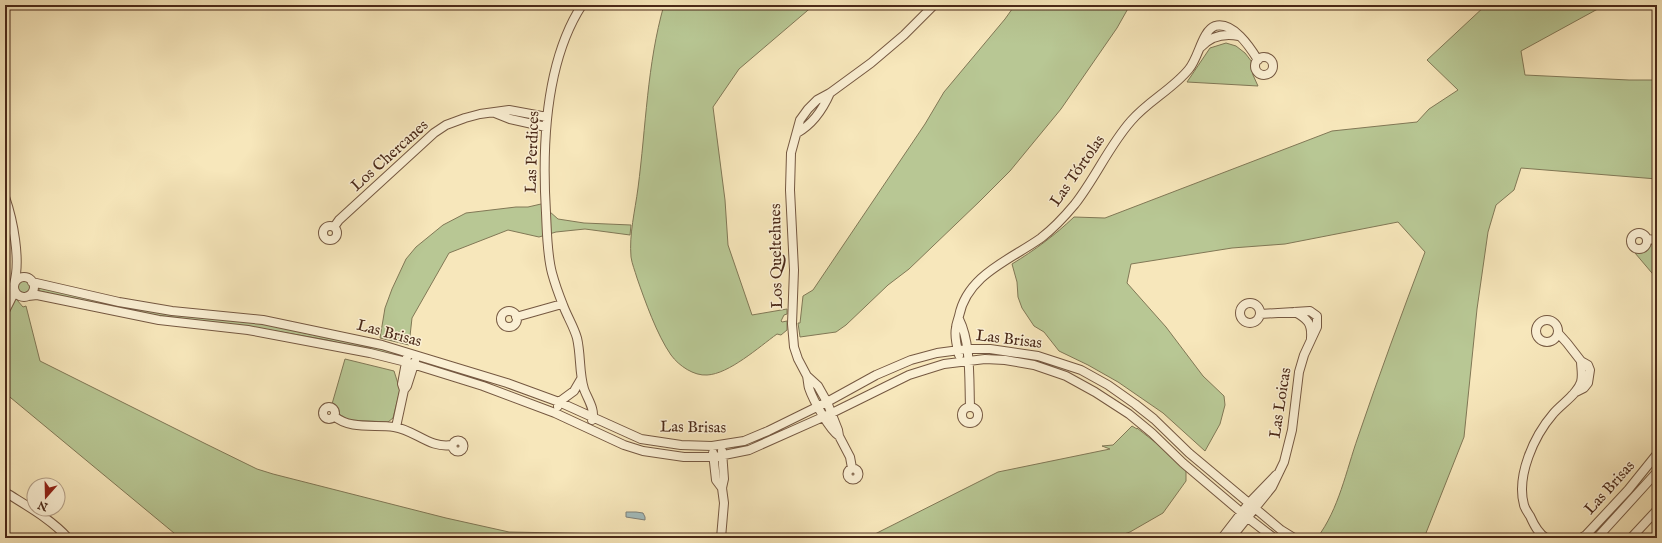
<svg xmlns="http://www.w3.org/2000/svg" width="1662" height="543" viewBox="0 0 1662 543" font-family="'IM FELL English',serif">
  <style>
    .green { fill: #b8c794; stroke: #817856 }
    .water { fill: #a3bcbc; stroke: #7f817a }
    .lines { fill: none; stroke-linecap: round; stroke-linejoin: round }
    .minor-casing { stroke: #755841; stroke-width: 10 }
    .minor { stroke: #faefd3; stroke-width: 8 }
    .labels { text-anchor: middle; dominant-baseline: central; stroke-width: 3; stroke-linejoin: round; paint-order: stroke }
    .street-label { font-size: 16px; fill: #4a2918; stroke: #faefd3 }
  </style>
  <rect width="100%" height="100%" fill="#f7e7bb"/>
  <filter id="stains"><feTurbulence type="fractalNoise" baseFrequency=".005" numOctaves="4"/><feColorMatrix values="0 0 0 0 .2 0 0 0 0 .09 0 0 0 0 .02 0 0 0 .5 -.17"/></filter>
  <radialGradient id="worn" r=".72"><stop offset=".6" stop-color="#630" stop-opacity="0"/><stop offset="1" stop-color="#630" stop-opacity=".3"/></radialGradient>
  <path class="green" d="M 664,5 L 814,5 L 739,69 L 713,107 L 725,200 L 728,245 L 752,315 L 787,309 L 787,314 L 784,315 L 781,321 L 782,322 L 787,321 L 787,330 L 781,335 L 777,334 C 759,347 729,374 707,375 C 694,376 679,366 671,355 C 657,335 645,301 637,278 C 635,271 632,264 631,257 C 629,234 635,211 638,188 C 646,127 647,64 664,5 Z
    M 1015,5 L 1130,5 L 1117,28 L 1061,109 L 1010,171 L 980,201 L 909,269 L 888,285 L 846,325 L 836,332 L 800,337 L 798,323 L 800,323 L 803,296 L 813,290 L 925,124 L 944,92 L 1005,19 Z
    M 1486,5 L 1605,5 L 1521,51 L 1525,75 L 1629,80 L 1657,80 L 1657,179 L 1521,168 L 1514,190 L 1496,205 L 1488,232 L 1477,309 L 1464,437 L 1424,538 L 1317,538 C 1339,509 1346,471 1358,437 C 1379,375 1402,313 1425,252 L 1398,222 L 1285,244 L 1232,248 L 1131,264 L 1127,283 L 1166,327 L 1203,376 L 1224,396 L 1225,405 L 1220,424 L 1205,451 L 1163,413 L 1118,382 L 1088,365 L 1059,351 L 1044,332 L 1034,326 L 1022,308 L 1018,297 L 1017,282 L 1012,264 C 1035,250 1055,235 1074,217 L 1105,218 L 1332,131 L 1417,122 L 1429,109 L 1458,90 L 1427,60 Z
    M 1226,43 L 1236,46 L 1245,53 L 1252,62 L 1253,75 L 1258,86 L 1187,82 L 1210,48 Z
    M 541,204 L 558,219 L 584,223 L 631,225 L 630,235 L 585,229 L 556,232 L 539,237 L 508,230 L 449,253 L 412,318 L 409,345 L 380,338 L 385,308 L 392,289 L 406,259 L 416,247 L 443,225 L 466,213 L 516,207 L 528,207 Z
    M 1649,244 L 1657,244 L 1657,279 L 1635,253 L 1646,251 Z
    M18 287a6 6 0 1 1 12 0a6 6 0 1 1-12 0Z
    M 5,286 L 23,307 L 26,306 L 40,361 L 206,444 L 257,469 L 273,474 L 446,518 L 509,532 L 611,534 L 677,538 L 180,538 L 5,393 Z
    M 39,288 L 288,328 L 378,347 L 403,355 L 402,358 L 327,340 L 258,328 L 139,313 L 39,291 Z
    M 345,359 L 394,371 L 400,390 L 393,418 L 388,422 L 349,420 L 339,414 L 337,407 L 332,404 Z
    M 1132,426 L 1137,429 L 1137,428 L 1165,450 L 1186,471 L 1186,481 L 1163,513 L 1130,532 L 1112,538 L 867,538 L 998,472 L 1110,449 L 1102,446 L 1113,445 Z"/>
  <path class="water" d="M 626,512 L 636,512 L 643,513 L 645,517 L 645,520 L 626,517 Z"/>
  <g class="lines">
    <defs>
      <path id="minor" d="M 582,5 C 545,62 542,147 546,213 C 547,233 547,254 552,273 C 555,284 559,295 563,305 C 567,316 574,327 577,338 C 581,355 579,373 584,389 C 587,398 596,410 592,420
        M 1201,47 C 1211,36 1224,33 1239,36
        M1255 66a9 9 0 1 1 18 0a9 9 0 1 1-18 0Z
        M 495,113 L 510,119 L 546,127
        M 797,133 C 813,124 823,109 830,93
        M 5,197 C 13,220 21,260 14,284
        M323 233a7 7 0 1 1 14 0a7 7 0 1 1-14 0Z
        M 334,227 L 339,220 L 434,133 L 446,125 L 465,118 L 480,114 L 509,110 L 547,117
        M1631 241a8 8 0 1 1 16 0a8 8 0 1 1-16 0Z
        M 1647,239 L 1657,240
        M14 287a10 10 0 1 1 20 0a10 10 0 1 1-20 0Z
        M 32,282 L 119,302 L 172,311 L 263,320 L 382,345 L 507,383 L 559,402 L 641,439 L 681,445 L 712,446 L 744,441 L 768,431 L 827,402 L 876,375 L 911,360 L 937,353 L 967,349 L 990,349 L 1038,356 L 1081,370 L 1108,385 L 1135,404 L 1154,419 L 1189,453 L 1281,530 L 1294,538
        M 28,296 L 37,295 L 159,320 L 248,330 L 370,353 L 406,362 L 483,386 L 555,413 L 624,445 L 643,451 L 684,457 L 714,457 L 749,450 L 832,413 L 909,375 L 944,364 L 985,359 L 1005,360 L 1034,365 L 1066,376 L 1095,392 L 1129,414 L 1152,433 L 1183,463 L 1248,518 L 1274,538
        M1240 313a10 10 0 1 1 20 0a10 10 0 1 1-20 0Z
        M 5,311 L 12,297 L 14,288
        M501 319a8 8 0 1 1 16 0a8 8 0 1 1-16 0Z
        M 1295,312 C 1308,319 1312,324 1311,338
        M 516,317 L 562,304
        M 959,319 C 971,343 969,379 970,406
        M1536 331a11 11 0 1 1 22 0a11 11 0 1 1-22 0Z
        M 1558,333 L 1567,343 L 1581,361 L 1588,365 L 1590,370 L 1588,383 L 1584,388 L 1574,393
        M 959,355 C 957,347 954,336 956,328 C 956,324 958,320 959,316 C 967,275 1010,260 1041,238 C 1054,228 1065,216 1075,204 C 1096,177 1109,146 1131,121 C 1148,101 1173,89 1189,69 C 1199,57 1202,31 1215,26 C 1233,21 1250,47 1258,60
        M 807,376 C 808,380 808,385 809,388 C 813,400 829,429 839,436
        M 404,390 L 407,386 L 415,361
        M 558,406 L 559,402 L 574,391 L 581,379
        M962 415a8 8 0 1 1 16 0a8 8 0 1 1-16 0Z
        M323 413a6 6 0 1 1 12 0a6 6 0 1 1-12 0Z
        M 334,416 C 350,430 375,424 394,427 C 415,430 430,449 452,445
        M 396,427 L 404,390 L 402,384 L 407,357
        M452.5 446a5.5 5.5 0 1 1 11 0a5.5 5.5 0 1 1-11 0Z
        M 713,453 L 716,480 L 722,488
        M 852,468 L 850,457 L 839,436 L 838,430 L 827,402 L 818,386 L 807,376 L 798,359 L 794,347 L 792,324 L 794,270 L 790,190 L 791,153 L 800,120 L 808,109 L 817,100 L 830,93 L 871,63 L 904,35 L 934,5
        M847.5 474a5.5 5.5 0 1 1 11 0a5.5 5.5 0 1 1-11 0Z
        M 5,492 C 27,506 51,519 68,538
        M 721,538 L 724,503 L 722,488 L 724,479 L 722,451
        M 1222,538 L 1249,503 L 1276,475
        M 1231,538 L 1272,487 L 1284,462 L 1292,430 L 1299,372 L 1304,355 L 1317,327 L 1317,316 L 1310,311 L 1260,314
        M 1546,538 C 1538,533 1534,525 1530,516 C 1528,513 1525,509 1524,505 C 1516,476 1534,436 1553,414 C 1561,404 1577,395 1581,382 C 1583,375 1581,368 1581,361
        M 1581,538 L 1586,535 L 1628,490 L 1657,454
        M 1597,538 L 1657,472
        M 1631,538 L 1657,510"/>
    </defs>
    <use href="#minor" class="minor-casing"/>
    <use href="#minor" class="minor"/>
  </g>
  <g class="labels">
    <g class="street-label">
      <text transform="translate(533 152) rotate(-88)">Las Perdices</text>
      <text transform="translate(390 156) rotate(-42)">Los Chercanes</text>
      <text transform="translate(1078 171) rotate(-55)">Las Tórtolas</text>
      <text transform="translate(777 256) rotate(-91)">Los Queltehues</text>
      <text transform="translate(389 334) rotate(15)">Las Brisas</text>
      <text transform="translate(1009 340) rotate(7)">Las Brisas</text>
      <text transform="translate(1281 403) rotate(-81)">Las Loicas</text>
      <text transform="translate(693 428) rotate(1)">Las Brisas</text>
      <text transform="translate(1610 488) rotate(-48)">Las Brisas</text>
    </g>
  </g>
  <rect width="1662" height="543" fill="none" stroke="#f7e7bb" stroke-width="20"/>
  <rect x="6" y="6" width="1650" height="531" fill="none" stroke="#4a2918" stroke-width="2"/>
  <rect x="10" y="10" width="1642" height="523" fill="none" stroke="#4a2918"/>
  <g transform="translate(46 497) rotate(200)"><circle r="19" fill="#faefd3" stroke="#b4a088"/>
  <path d="M0-3L7 15L0 10L-7 15Z" fill="#8f2418"/>
  <text y="-6" font-size="11" font-weight="bold" text-anchor="middle" fill="#4a2918">N</text>
  </g>
  <rect width="100%" height="100%" filter="url(#stains)"/>
  <rect width="100%" height="100%" fill="url(#worn)"/>
</svg>
